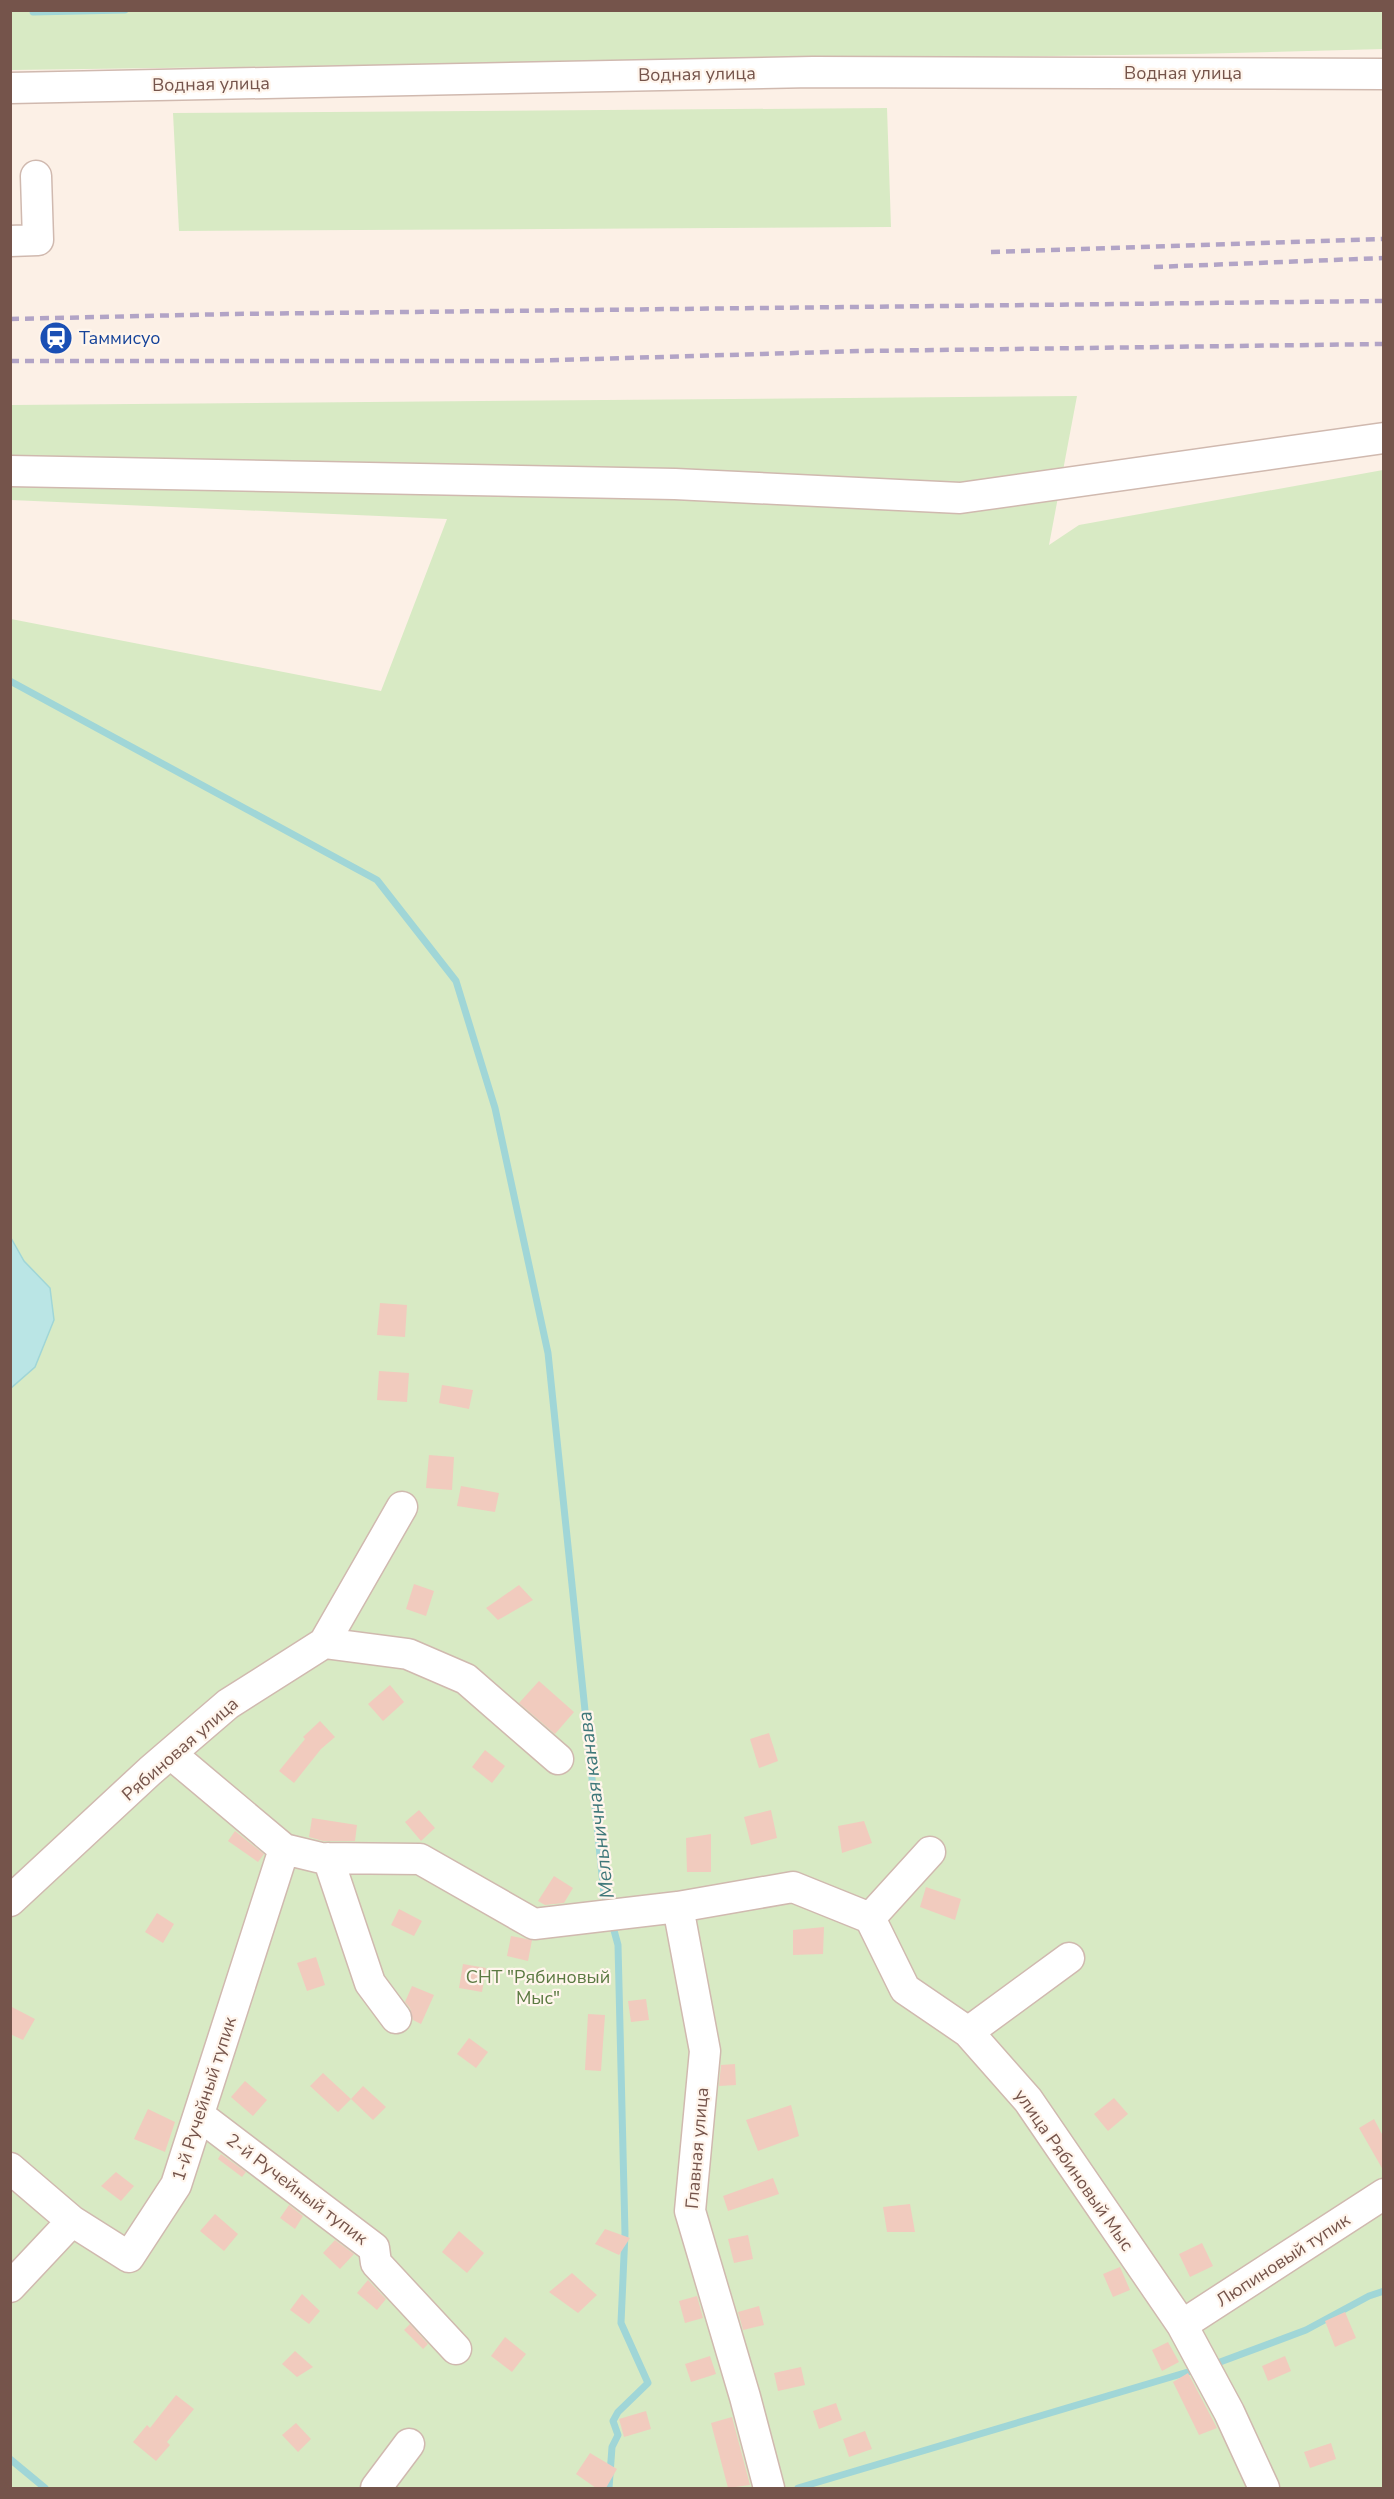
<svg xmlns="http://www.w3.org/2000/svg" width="1394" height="2499" viewBox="0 0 1394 2499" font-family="'Nunito Sans',sans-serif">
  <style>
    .green { fill: #d8eac4 }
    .water { fill: #bae5e5; stroke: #a0d6d7; stroke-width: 1.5 }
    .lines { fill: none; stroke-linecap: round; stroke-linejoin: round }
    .stream { stroke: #a0d6d7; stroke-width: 7 }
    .building { fill: #f1cbbe }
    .minor-casing { stroke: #d0b9af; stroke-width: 33 }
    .minor { stroke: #fff; stroke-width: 30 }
    .rail { stroke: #b2a4c6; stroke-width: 4.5; stroke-dasharray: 9 6; stroke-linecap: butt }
    .labels { text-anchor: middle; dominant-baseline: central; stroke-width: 4.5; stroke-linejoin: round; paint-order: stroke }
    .street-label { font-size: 18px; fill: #75544b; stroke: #fff5ec }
    .transit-label { font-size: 18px; fill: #164399; stroke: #fff5ec; text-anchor: start }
    .park-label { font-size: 18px; fill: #5b7a42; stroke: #fff5ec }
    .water-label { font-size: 20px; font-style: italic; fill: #3f787a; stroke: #fff5ec }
  </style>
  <rect width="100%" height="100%" fill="#fcf0e6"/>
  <path class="green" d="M 1383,10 L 1384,49 L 1193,54 L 11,70 L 10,11 Z
    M 887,108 L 891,227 L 179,231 L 173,113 Z
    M 1077,396 L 1049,545 L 1079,525 L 1383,470 L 1383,2488 L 11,2488 L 11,619 L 381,691 L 447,519 L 11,500 L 11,405 Z"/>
  <path class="water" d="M 11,1238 L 24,1261 L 50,1288 L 54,1320 L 35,1367 L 11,1388 Z"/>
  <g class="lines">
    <path class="stream" d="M 33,12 L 125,10
      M 10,681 L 377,880 L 456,981 L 495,1108 L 548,1353 L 604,1894 L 609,1909
      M 1212,2365 L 1306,2330 L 1369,2296 L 1384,2291
      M 10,2459 L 45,2488
      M 609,2488 L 612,2447 L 618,2435 L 613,2421 L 618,2412 L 648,2383 L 621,2323 L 625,2233 L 618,1945 L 612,1923
      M 798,2488 L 1198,2369"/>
  </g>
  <path class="building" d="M 380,1303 L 407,1305 L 405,1337 L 377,1335 Z
    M 379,1371 L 409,1373 L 407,1402 L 377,1400 Z
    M 442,1385 L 473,1390 L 469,1409 L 439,1403 Z
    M 429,1455 L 454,1457 L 452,1490 L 426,1488 Z
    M 461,1486 L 499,1493 L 495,1512 L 457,1506 Z
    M 414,1584 L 434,1591 L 426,1616 L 406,1609 Z
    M 519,1585 L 533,1600 L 498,1620 L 486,1608 Z
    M 539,1681 L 574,1712 L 555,1734 L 519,1703 Z
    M 390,1685 L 404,1702 L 383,1721 L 368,1704 Z
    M 320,1721 L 335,1737 L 321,1749 L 294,1783 L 279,1771 L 305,1739 L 303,1737 Z
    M 769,1733 L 778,1761 L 759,1768 L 750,1739 Z
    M 485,1750 L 505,1766 L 492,1783 L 472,1767 Z
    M 419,1810 L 435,1828 L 421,1841 L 405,1822 Z
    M 771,1810 L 777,1838 L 751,1845 L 744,1817 Z
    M 312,1818 L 357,1825 L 355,1841 L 323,1841 L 309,1837 Z
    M 864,1821 L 872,1843 L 842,1853 L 838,1826 Z
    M 235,1831 L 264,1854 L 258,1862 L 228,1841 Z
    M 711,1834 L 711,1872 L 687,1872 L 686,1838 Z
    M 554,1876 L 573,1888 L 564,1903 L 545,1905 L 538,1901 Z
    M 926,1887 L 961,1899 L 955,1920 L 920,1907 Z
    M 399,1909 L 422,1921 L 414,1936 L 391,1925 Z
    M 157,1913 L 174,1924 L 163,1943 L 145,1932 Z
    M 824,1927 L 823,1954 L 793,1955 L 793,1930 Z
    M 511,1936 L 532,1940 L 528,1961 L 507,1956 Z
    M 316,1957 L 325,1985 L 307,1991 L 297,1963 Z
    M 463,1964 L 486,1968 L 482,1992 L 459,1988 Z
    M 412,1986 L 434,1995 L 421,2024 L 413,2020 L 410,2008 L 405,2002 Z
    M 646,1999 L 649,2020 L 631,2022 L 628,2001 Z
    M 10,2006 L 35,2019 L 23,2040 L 10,2034 Z
    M 588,2014 L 605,2015 L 601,2071 L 585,2070 Z
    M 469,2038 L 488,2052 L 476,2068 L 457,2054 Z
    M 735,2064 L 736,2085 L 719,2086 L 721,2065 Z
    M 323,2073 L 351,2099 L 338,2112 L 310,2086 Z
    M 245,2081 L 267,2100 L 253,2116 L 231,2097 Z
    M 363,2086 L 386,2107 L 373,2120 L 351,2099 Z
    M 1114,2098 L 1128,2114 L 1108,2131 L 1094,2114 Z
    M 791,2105 L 799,2136 L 758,2151 L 746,2120 Z
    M 148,2109 L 175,2122 L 165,2152 L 134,2139 Z
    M 1374,2119 L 1383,2136 L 1383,2170 L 1359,2128 Z
    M 221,2154 L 246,2172 L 242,2177 L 218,2159 Z
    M 116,2172 L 134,2186 L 121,2201 L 101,2186 Z
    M 773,2178 L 779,2194 L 728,2211 L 723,2196 Z
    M 910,2204 L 915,2232 L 887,2232 L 883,2207 Z
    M 289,2205 L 303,2216 L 295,2229 L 280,2218 Z
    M 215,2214 L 238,2234 L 224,2251 L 200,2231 Z
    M 605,2229 L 630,2238 L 619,2255 L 595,2244 Z
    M 459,2231 L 484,2253 L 467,2273 L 442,2252 Z
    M 748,2235 L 753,2259 L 734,2263 L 728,2239 Z
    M 335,2240 L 354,2254 L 340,2269 L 323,2253 Z
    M 1202,2243 L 1213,2266 L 1190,2277 L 1179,2254 Z
    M 1120,2267 L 1130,2290 L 1113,2297 L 1103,2274 Z
    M 572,2273 L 597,2295 L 578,2313 L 549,2292 Z
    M 368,2280 L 386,2299 L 377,2310 L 357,2293 Z
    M 302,2294 L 320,2311 L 309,2324 L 290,2310 Z
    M 697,2296 L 703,2318 L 685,2323 L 679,2301 Z
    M 759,2306 L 764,2325 L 743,2330 L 738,2312 Z
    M 1345,2312 L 1356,2338 L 1335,2347 L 1325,2321 Z
    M 410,2324 L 428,2344 L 423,2349 L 404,2330 Z
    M 505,2337 L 526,2354 L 512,2372 L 491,2356 Z
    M 1168,2342 L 1179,2362 L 1162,2371 L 1152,2350 Z
    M 295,2351 L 313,2367 L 297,2377 L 282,2364 Z
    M 710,2356 L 716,2374 L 691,2382 L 685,2364 Z
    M 1285,2356 L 1291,2371 L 1268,2381 L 1262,2366 Z
    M 801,2367 L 805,2385 L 778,2391 L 774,2373 Z
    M 1188,2373 L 1217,2428 L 1199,2435 L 1173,2382 Z
    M 176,2395 L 194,2409 L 167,2442 L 170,2445 L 156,2461 L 133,2442 L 147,2425 L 150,2428 Z
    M 836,2403 L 842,2420 L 819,2429 L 813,2411 Z
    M 646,2411 L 651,2429 L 624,2437 L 619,2419 Z
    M 732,2417 L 750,2485 L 728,2488 L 711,2423 Z
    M 296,2423 L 311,2439 L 298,2452 L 282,2435 Z
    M 865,2431 L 872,2449 L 849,2457 L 843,2439 Z
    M 1331,2443 L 1336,2459 L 1310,2468 L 1304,2452 Z
    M 590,2453 L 617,2469 L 606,2488 L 596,2488 L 576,2474 Z"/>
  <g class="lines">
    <defs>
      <path id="minor" d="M 10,88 L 813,72 L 1384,74
        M 10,241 L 38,240 L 36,176
        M 10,471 L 675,484 L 960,498 L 1384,438
        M 324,1643 L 408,1654 L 466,1679 L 558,1759
        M 171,1754 L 284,1849 L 321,1858 L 420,1859 L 534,1924 L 678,1907 L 793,1887 L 870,1918 L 905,1989 L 968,2032 L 1028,2100 L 1182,2325 L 1229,2412 L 1264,2488
        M 328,1858 L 370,1983 L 396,2018
        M 10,1901 L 150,1771 L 228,1704 L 324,1643 L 402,1507
        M 678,1907 L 705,2051 L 690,2211 L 745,2397 L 769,2488
        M 870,1918 L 930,1852
        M 968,2032 L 1069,1958
        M 200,2116 L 374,2248 L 376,2263 L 456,2349
        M 10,2168 L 72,2221
        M 10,2287 L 72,2221 L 129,2257 L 176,2185 L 284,1849
        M 1182,2325 L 1384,2194
        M 376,2488 L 409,2444"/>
    </defs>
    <use href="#minor" class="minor-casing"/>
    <use href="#minor" class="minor"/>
    <path class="rail" d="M 991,252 L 1384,239
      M 1154,267 L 1384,258
      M 10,319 L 231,314 L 1384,301
      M 10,361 L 525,361 L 862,351 L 1384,344"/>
  </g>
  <defs>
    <symbol id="station-disc" viewBox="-11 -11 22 22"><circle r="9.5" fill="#1a4fb4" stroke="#fff5ec"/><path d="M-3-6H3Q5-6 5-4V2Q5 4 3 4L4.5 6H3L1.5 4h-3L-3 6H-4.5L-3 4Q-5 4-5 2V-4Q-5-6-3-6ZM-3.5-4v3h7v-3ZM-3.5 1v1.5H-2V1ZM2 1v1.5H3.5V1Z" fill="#fff"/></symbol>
  </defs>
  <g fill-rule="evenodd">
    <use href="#station-disc" x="37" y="319" width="38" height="38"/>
  </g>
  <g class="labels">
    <g class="street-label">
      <text x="1183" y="73">Водная улица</text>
      <text transform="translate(697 74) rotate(-1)">Водная улица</text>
      <text transform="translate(211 84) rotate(-1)">Водная улица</text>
      <text transform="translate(180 1749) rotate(-41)">Рябиновая улица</text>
      <text transform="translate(204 2099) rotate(-72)">1-й Ручейный тупик</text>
      <text transform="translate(697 2148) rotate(-85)">Главная улица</text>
      <text transform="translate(1074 2170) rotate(55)">улица Рябиновый Мыс</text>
      <text transform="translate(297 2189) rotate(37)">2-й Ручейный тупик</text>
      <text transform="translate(1283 2260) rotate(-33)">Люпиновый тупик</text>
    </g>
    <g class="transit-label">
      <text x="79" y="338">Таммисуо</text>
    </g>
    <g class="park-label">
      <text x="538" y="1977">СНТ "Рябиновый<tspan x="538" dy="21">Мыс"</tspan></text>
    </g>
    <g class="water-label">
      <text transform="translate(596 1805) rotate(-97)">Мельничная канава</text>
    </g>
  </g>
  <rect width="1394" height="2499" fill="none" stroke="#75544b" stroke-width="24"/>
</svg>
